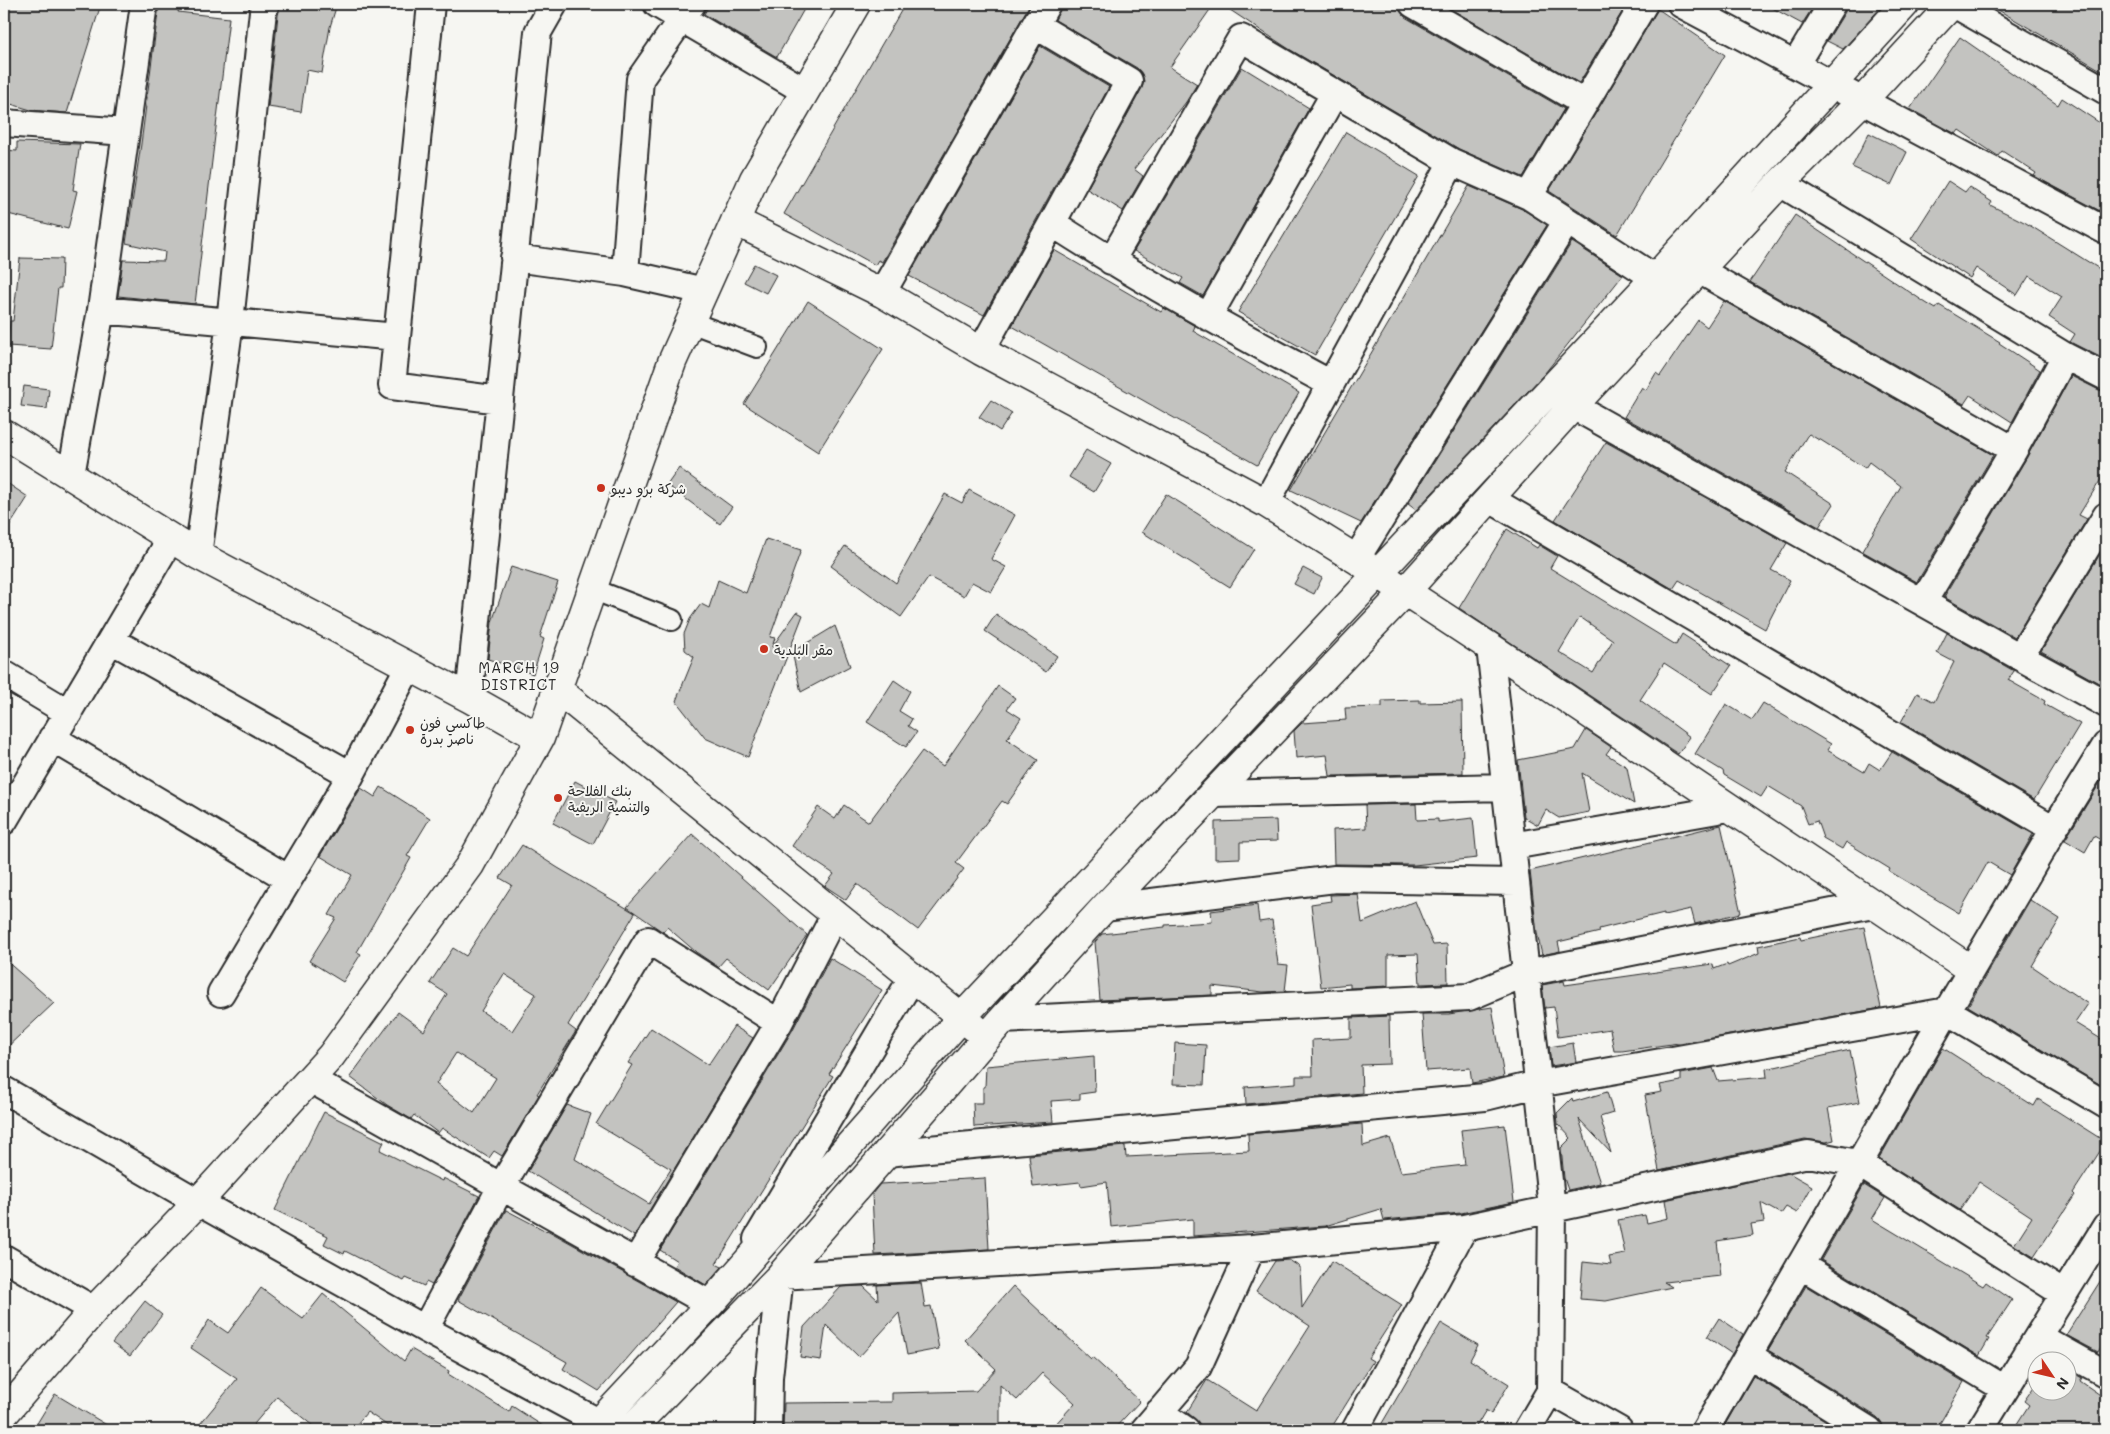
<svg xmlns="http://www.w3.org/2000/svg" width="2110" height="1434" viewBox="0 0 2110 1434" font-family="Mali,'Playpen Sans Arabic',sans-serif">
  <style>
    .building { fill: #c3c3c0; stroke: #2b2b2b; fill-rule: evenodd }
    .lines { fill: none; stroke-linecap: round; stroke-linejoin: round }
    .pedestrian-casing { stroke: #2b2b2b; stroke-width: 24 }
    .minor-casing { stroke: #2b2b2b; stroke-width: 30 }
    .tertiary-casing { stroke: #2b2b2b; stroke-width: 31 }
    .pedestrian { stroke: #f6f6f2; stroke-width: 20 }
    .minor { stroke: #f6f6f2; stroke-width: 26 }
    .tertiary { stroke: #f6f6f2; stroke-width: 28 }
    .poi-dot { fill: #c8321e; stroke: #f6f6f2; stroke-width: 2 }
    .labels { text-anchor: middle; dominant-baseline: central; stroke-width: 4; stroke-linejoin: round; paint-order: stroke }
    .poi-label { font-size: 14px; fill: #2b2b2b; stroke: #f6f6f2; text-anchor: start }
    .neighbourhood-label { font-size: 15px; letter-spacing: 1px; fill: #2b2b2b; stroke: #f6f6f2 }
  </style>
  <rect width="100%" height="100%" fill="#f6f6f2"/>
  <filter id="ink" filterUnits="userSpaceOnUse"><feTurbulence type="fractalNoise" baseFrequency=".02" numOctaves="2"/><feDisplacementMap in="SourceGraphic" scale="10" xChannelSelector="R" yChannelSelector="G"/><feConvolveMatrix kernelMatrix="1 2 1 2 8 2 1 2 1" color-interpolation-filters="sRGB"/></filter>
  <g filter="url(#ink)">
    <path class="building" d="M 4,4 L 101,4 L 67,113 L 31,110 L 4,102 Z
      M 281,4 L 337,4 L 330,27 L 322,73 L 307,70 L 301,112 L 268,107 L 278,15 Z
      M 710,4 L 807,4 L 777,57 L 704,14 Z
      M 905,4 L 1030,4 L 882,262 L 878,260 L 875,265 L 784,214 Z
      M 1062,4 L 1214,4 L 1170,67 L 1197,84 L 1186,102 L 1134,169 L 1143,176 L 1123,211 L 1087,189 L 1142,88 L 1144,81 L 1142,74 L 1137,68 L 1055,20 Z
      M 1221,4 L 1398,4 L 1400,11 L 1405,17 L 1564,109 L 1523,177 L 1459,149 L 1289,49 Z
      M 1442,4 L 1627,4 L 1579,83 Z
      M 1765,4 L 1815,4 L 1802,24 Z
      M 1847,4 L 1884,4 L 1843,49 L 1827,41 L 1845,12 Z
      M 1988,4 L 2106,4 L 2106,73 Z
      M 159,5 L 179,8 L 178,12 L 229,18 L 195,304 L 118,296 L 123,260 L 164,261 L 165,252 L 126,243 L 141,144 Z
      M 1658,9 L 1725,55 L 1617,235 L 1549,191 Z
      M 1960,37 L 2058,105 L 2062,98 L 2106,127 L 2106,214 L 2034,176 L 2036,173 L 2002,151 L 1998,156 L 1959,130 L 1956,134 L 1910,109 Z
      M 1040,46 L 1109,87 L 984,315 L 909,276 Z
      M 1242,67 L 1309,108 L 1203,296 L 1180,283 L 1183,278 L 1134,251 Z
      M 1346,132 L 1419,176 L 1315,355 L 1238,312 Z
      M 1869,133 L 1907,152 L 1891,185 L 1852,167 Z
      M 17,142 L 80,144 L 73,190 L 77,191 L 68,229 L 4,213 L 4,150 L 17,151 Z
      M 1948,181 L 1965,192 L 1969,187 L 1992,202 L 1990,205 L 2026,223 L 2106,273 L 2106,360 L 2070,342 L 2075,334 L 2049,317 L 2062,297 L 2029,276 L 2017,295 L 1976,268 L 1970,278 L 1911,239 Z
      M 1469,186 L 1522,209 L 1547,225 L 1361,523 L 1291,490 Z
      M 1795,215 L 1926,303 L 1936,309 L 1939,305 L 2000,342 L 1999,343 L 2040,370 L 2012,422 L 1970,395 L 1964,404 L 1750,282 Z
      M 1572,242 L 1623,275 L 1545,373 L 1416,510 L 1408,504 Z
      M 1054,250 L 1161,312 L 1164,308 L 1195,326 L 1193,331 L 1299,393 L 1257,465 L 1012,326 Z
      M 20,258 L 62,259 L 61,288 L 58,288 L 51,349 L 8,346 L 10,321 L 13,321 Z
      M 754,264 L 776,275 L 766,293 L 744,282 Z
      M 808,301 L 883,349 L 818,452 L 744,404 Z
      M 1724,301 L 1993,455 L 1917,582 L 1862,551 L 1901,486 L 1869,462 L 1865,468 L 1819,439 L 1819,440 L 1809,434 L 1807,436 L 1785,472 L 1834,504 L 1819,527 L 1624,417 L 1642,387 L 1646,390 L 1656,373 L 1660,376 L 1698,320 L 1707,327 Z
      M 2071,376 L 2099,390 L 2106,392 L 2106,471 L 2079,515 L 2087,519 L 2015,637 L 1944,597 L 2027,457 Z
      M 24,386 L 49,389 L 47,409 L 21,406 Z
      M 991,400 L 1012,413 L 1000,431 L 979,417 Z
      M 1606,442 L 1787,543 L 1771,570 L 1790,580 L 1765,629 L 1679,580 L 1673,589 L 1555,520 Z
      M 1086,450 L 1111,464 L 1094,492 L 1069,477 Z
      M 679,468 L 732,507 L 720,524 L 667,485 Z
      M 4,481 L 28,497 L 4,535 Z
      M 969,490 L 1015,515 L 991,559 L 1006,567 L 991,592 L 972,582 L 964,596 L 929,577 L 901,617 L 831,566 L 845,546 L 896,583 L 945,494 L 962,503 Z
      M 1166,494 L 1254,549 L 1230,587 L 1142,532 Z
      M 1507,529 L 1537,548 L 1539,545 L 1557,556 L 1550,568 L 1676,645 L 1682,634 L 1731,666 L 1712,694 L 1664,663 L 1640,700 L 1690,737 L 1678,754 L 1459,608 ZM 1580,617 L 1613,640 L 1593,673 L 1559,652 Z
      M 766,539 L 801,550 L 770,637 L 775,638 L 772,647 L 797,612 L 803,615 L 748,757 L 705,738 L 676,701 L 694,657 L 685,650 L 684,634 L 690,619 L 701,604 L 709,608 L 718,580 L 746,593 Z
      M 2106,544 L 2106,687 L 2041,651 Z
      M 511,567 L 558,582 L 540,637 L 544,639 L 533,674 L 488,659 L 492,622 Z
      M 1303,568 L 1322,578 L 1314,594 L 1294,584 Z
      M 996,614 L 1057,656 L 1046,672 L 985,631 Z
      M 835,626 L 850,666 L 801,692 L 792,652 Z
      M 1947,633 L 2014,671 L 2008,680 L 2045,701 L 2044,704 L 2080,724 L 2034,800 L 1901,722 L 1917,693 L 1934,702 L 1954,662 L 1937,653 Z
      M 894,680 L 910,691 L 899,711 L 912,719 L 908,726 L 917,732 L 906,747 L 867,722 Z
      M 998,686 L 1015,698 L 1007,709 L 1021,718 L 1007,739 L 1038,760 L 1007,804 L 1002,801 L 956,863 L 964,869 L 918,930 L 857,884 L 846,900 L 825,886 L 834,874 L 792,846 L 818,807 L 835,819 L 844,805 L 869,822 L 922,751 L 943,766 Z
      M 1420,700 L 1420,703 L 1462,702 L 1463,773 L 1330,776 L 1327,755 L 1296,758 L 1294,731 L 1302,723 L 1346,720 L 1345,708 L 1382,707 L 1382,701 Z
      M 1763,703 L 1831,744 L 1827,750 L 1864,772 L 1869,763 L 1880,770 L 1892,752 L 2033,834 L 2010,875 L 1988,862 L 1959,913 L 1889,871 L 1890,869 L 1846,842 L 1842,849 L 1823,838 L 1817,821 L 1808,824 L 1801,806 L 1768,786 L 1761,797 L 1724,775 L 1723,771 L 1695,754 L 1726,704 L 1752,720 Z
      M 1586,730 L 1611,747 L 1606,754 L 1627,767 L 1634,804 L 1582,773 L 1589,812 L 1559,818 L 1546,810 L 1538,825 L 1524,817 L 1518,760 L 1575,749 Z
      M 2106,773 L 2106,843 L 2094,836 L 2085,852 L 2065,840 Z
      M 575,781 L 615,802 L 593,844 L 553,823 Z
      M 381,787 L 430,818 L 407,856 L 411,858 L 357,952 L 361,954 L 343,982 L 309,961 L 336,918 L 329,915 L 352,875 L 320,856 L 361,788 L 375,797 Z
      M 1416,804 L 1417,820 L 1438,819 L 1438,822 L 1473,818 L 1477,858 L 1414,865 L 1334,864 L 1333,830 L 1366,828 L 1365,805 Z
      M 1276,820 L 1277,841 L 1240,842 L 1240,858 L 1215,859 L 1215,822 Z
      M 1721,825 L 1741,913 L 1695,924 L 1691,909 L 1664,915 L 1664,913 L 1599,929 L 1600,932 L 1558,942 L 1560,951 L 1542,955 L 1537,933 L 1530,871 Z
      M 692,834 L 807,935 L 769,990 L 726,958 L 718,967 L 696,952 L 667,927 L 663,932 L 627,907 Z
      M 522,845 L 558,868 L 635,913 L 568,1025 L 576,1031 L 537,1094 L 539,1095 L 502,1156 L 494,1151 L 489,1158 L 442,1128 L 438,1133 L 414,1115 L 411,1119 L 387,1105 L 350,1077 L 398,1012 L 424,1031 L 447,994 L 430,983 L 453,948 L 466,956 L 512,885 L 500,878 ZM 504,974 L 536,994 L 512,1031 L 481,1011 ZM 456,1053 L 496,1078 L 474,1113 L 436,1084 Z
      M 1358,894 L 1362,923 L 1415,901 L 1433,945 L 1447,944 L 1448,983 L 1420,984 L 1418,954 L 1388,955 L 1388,986 L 1350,988 L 1350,984 L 1321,987 L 1311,904 L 1331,901 L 1330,895 Z
      M 2030,900 L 2060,919 L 2032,966 L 2088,1004 L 2075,1023 L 2106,1042 L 2106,1088 L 1968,1006 Z
      M 1257,905 L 1259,922 L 1272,920 L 1278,964 L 1288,965 L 1285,991 L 1263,992 L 1212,986 L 1212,995 L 1100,1000 L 1095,942 L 1102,934 L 1165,927 L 1165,925 L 1212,922 L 1211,911 Z
      M 1864,927 L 1881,1008 L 1707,1039 L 1622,1051 L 1614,1051 L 1610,1029 L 1558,1037 L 1554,1007 L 1545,1008 L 1542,985 L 1564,981 L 1565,985 L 1713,964 L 1714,969 L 1727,964 L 1728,966 L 1759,953 L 1758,946 L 1800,937 L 1801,940 Z
      M 830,958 L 882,990 L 829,1074 L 833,1076 L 716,1264 L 722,1267 L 706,1285 L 674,1266 L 677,1261 L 660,1250 L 792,1031 Z
      M 4,959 L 54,1003 L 4,1050 Z
      M 1492,1007 L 1504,1077 L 1472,1083 L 1470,1068 L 1426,1071 L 1422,1014 L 1449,1014 Z
      M 1389,1016 L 1390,1064 L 1361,1065 L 1362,1093 L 1246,1104 L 1245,1087 L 1296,1083 L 1296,1076 L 1313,1076 L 1312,1040 L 1351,1038 L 1351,1018 Z
      M 734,1026 L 753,1038 L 634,1236 L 528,1171 L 567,1105 L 591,1114 L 575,1159 L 649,1204 L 671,1169 L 596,1124 L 632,1065 L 628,1063 L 651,1028 L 708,1065 Z
      M 1175,1043 L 1206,1045 L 1204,1085 L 1173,1084 Z
      M 1573,1043 L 1576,1062 L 1551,1066 L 1549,1047 Z
      M 1943,1048 L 2034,1106 L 2038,1099 L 2106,1142 L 2073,1193 L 2075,1195 L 2034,1257 L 2014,1245 L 2032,1217 L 1979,1182 L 1960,1210 L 1879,1159 Z
      M 1850,1050 L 1860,1102 L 1828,1108 L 1834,1140 L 1826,1142 L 1805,1139 L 1659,1171 L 1645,1095 L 1662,1092 L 1660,1085 L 1681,1081 L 1681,1074 L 1713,1068 L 1718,1081 L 1767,1077 L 1766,1069 Z
      M 1094,1056 L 1095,1092 L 1080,1094 L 1080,1099 L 1051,1101 L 1053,1122 L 974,1127 L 973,1103 L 983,1103 L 983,1087 L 985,1087 L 986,1066 Z
      M 1607,1092 L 1613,1113 L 1600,1117 L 1611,1153 L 1579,1119 L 1600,1183 L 1568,1190 L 1564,1178 L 1561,1148 L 1571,1138 L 1558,1124 L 1557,1113 L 1572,1098 L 1573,1102 Z
      M 324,1112 L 384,1142 L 380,1150 L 442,1181 L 443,1178 L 479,1196 L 432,1285 L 426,1282 L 424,1286 L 406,1278 L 404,1281 L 345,1251 L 344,1254 L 324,1244 L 328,1236 L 275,1210 Z
      M 1362,1124 L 1363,1146 L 1390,1138 L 1401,1172 L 1465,1165 L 1461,1130 L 1505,1125 L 1514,1202 L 1461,1213 L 1384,1220 L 1381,1209 L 1325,1226 L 1193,1236 L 1193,1219 L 1111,1227 L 1107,1182 L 1081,1186 L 1080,1182 L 1033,1187 L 1029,1155 L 1125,1146 L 1126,1157 L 1249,1151 L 1248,1134 Z
      M 1789,1173 L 1812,1186 L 1797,1213 L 1786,1207 L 1781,1214 L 1761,1203 L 1764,1222 L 1751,1224 L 1753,1235 L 1717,1241 L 1721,1276 L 1664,1282 L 1672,1287 L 1606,1301 L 1580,1299 L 1583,1262 L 1611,1265 L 1609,1257 L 1625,1254 L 1618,1220 L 1645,1215 L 1647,1223 L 1668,1218 L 1665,1200 Z
      M 985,1178 L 989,1249 L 875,1255 L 872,1194 L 880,1184 Z
      M 1864,1185 L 1885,1198 L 1872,1219 L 1983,1286 L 1986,1282 L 2012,1300 L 1987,1338 L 1989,1339 L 1979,1356 L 1821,1260 Z
      M 506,1210 L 546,1231 L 547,1230 L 676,1302 L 599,1391 L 563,1369 L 567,1362 L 458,1300 Z
      M 1289,1260 L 1300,1267 L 1302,1308 L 1332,1261 L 1402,1305 L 1368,1358 L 1373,1361 L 1330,1430 L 1201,1430 L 1199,1423 L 1187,1412 L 1207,1380 L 1256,1411 L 1310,1326 L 1256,1291 L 1275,1261 Z
      M 2106,1272 L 2106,1339 L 2098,1352 L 2066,1335 Z
      M 921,1283 L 925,1307 L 931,1306 L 939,1349 L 907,1355 L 899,1313 L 859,1357 L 826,1325 L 821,1360 L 800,1357 L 804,1327 L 841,1287 L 863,1286 L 878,1300 L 877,1285 Z
      M 1013,1286 L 1091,1359 L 1092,1357 L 1140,1401 L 1113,1430 L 1050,1430 L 1075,1403 L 1042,1373 L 1017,1400 L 1000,1385 L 1000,1430 L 783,1430 L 784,1403 L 892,1402 L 892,1393 L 976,1391 L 996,1369 L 965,1340 Z
      M 1806,1286 L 1964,1382 L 1936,1430 L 1884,1430 L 1882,1423 L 1877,1417 L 1768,1350 Z
      M 261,1288 L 303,1319 L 323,1294 L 404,1361 L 411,1349 L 449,1371 L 448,1374 L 509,1412 L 512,1406 L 549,1430 L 394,1430 L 367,1412 L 352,1430 L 318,1430 L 277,1397 L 249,1430 L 195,1430 L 237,1379 L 191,1348 L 209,1320 L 228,1333 Z
      M 145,1301 L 162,1315 L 130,1356 L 112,1343 Z
      M 1719,1318 L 1743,1334 L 1732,1354 L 1707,1337 Z
      M 1441,1323 L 1478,1345 L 1470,1360 L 1509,1384 L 1491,1414 L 1486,1410 L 1474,1430 L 1378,1430 Z
      M 2068,1370 L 2082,1378 L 2080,1381 L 2106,1399 L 2106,1430 L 2013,1430 L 2029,1405 L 2024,1401 L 2038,1381 L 2038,1392 L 2068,1392 Z
      M 1753,1376 L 1841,1430 L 1722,1430 Z
      M 55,1394 L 115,1430 L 33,1430 Z"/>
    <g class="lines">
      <defs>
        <path id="pedestrian" d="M 690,322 L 757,347
          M 592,589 L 672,620"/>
        <path id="minor" d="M 431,4 L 392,386 L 500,400
          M 657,4 L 805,91
          M 1413,4 L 1584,103
          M 1644,4 L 1529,196 L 1655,278
          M 1681,4 L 2106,231
          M 1954,4 L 2106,91
          M 1795,65 L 1832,4
          M 4,123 L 126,132
          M 1780,183 L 2065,356 L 2106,377
          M 1052,223 C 1143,282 1237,333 1331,384
          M 514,258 L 625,273 L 704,291
          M 1111,261 L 1241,38 L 1452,162 L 1529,196
          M 1699,270 L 2014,450
          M 625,273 L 640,79 L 692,4
          M 882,293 L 1047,4
          M 101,310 L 397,337
          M 1208,317 L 1334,94
          M 981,351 L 1052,223 L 1129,81 L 1035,25
          M 1573,406 L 2020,657 L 2106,516
          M 71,475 L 101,310 L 144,4
          M 1490,499 L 2054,829
          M 1266,503 L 1452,162
          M 198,555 L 230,322 L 263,11 L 266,4
          M 1356,559 L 1567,221
          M 1923,602 L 2014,450 L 2065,356
          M 111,640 L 351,775
          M 1490,647 L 1552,1208 L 1550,1391
          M 2020,657 L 2106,704
          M 4,674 L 69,713
          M 469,698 L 538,32 L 554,4
          M 52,738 L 289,879
          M 2106,745 L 2054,829 L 1947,1011 L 2106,1105
          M 1213,794 L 1505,787
          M 4,821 L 171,538
          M 1512,846 L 1729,808
          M 1104,908 L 1335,879 L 1516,882
          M 221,993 L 351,775 L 409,666
          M 1002,1020 L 1469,997 L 1526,973 L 1873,904
          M 310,1079 L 710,1304
          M 4,1090 L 198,1202 L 425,1329 L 613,1430
          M 886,1153 L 1485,1097 L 1538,1084 L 1947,1011 L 1705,1430
          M 757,1239 L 912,978
          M 4,1258 L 94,1310
          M 635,1263 L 779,1023 L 835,914
          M 1800,1265 L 2005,1389
          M 425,1329 L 501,1187 L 648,940 L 779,1023
          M 2038,1336 L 2106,1374
          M 1748,1355 L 1869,1430
          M 1159,1412 L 1186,1430
          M 768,1430 L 769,1377 L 780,1276 L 1252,1248 L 1464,1228 L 1808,1154 L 1858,1163 L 2064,1294
          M 1144,1430 L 1198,1367 L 1252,1248
          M 1355,1430 L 1464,1228
          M 1527,1430 L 1550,1391 L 1619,1430
          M 1980,1430 L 2106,1226"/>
        <path id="tertiary" d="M 735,221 L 882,293 L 981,351 L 1266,503 L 1356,559 L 1490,647 L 1970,969
          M 4,434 L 198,555 L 469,698 L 540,738
          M 557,689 L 975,1028
          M 4,1414 L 94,1310 L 198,1202 L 331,1056 L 470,865 L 540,738 L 672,362 L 754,179 L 856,4
          M 592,1430 L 710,1304 L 962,1017 L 1655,278 L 1905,4
          M 630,1430 L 780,1276 L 1002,1020 L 1104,908 L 1405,592 L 1573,406 L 1699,270 L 1780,183 L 1863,100 L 1952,4"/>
      </defs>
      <use href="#pedestrian" class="pedestrian-casing"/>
      <use href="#minor" class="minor-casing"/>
      <use href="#tertiary" class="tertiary-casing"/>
      <use href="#pedestrian" class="pedestrian"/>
      <use href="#minor" class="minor"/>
      <use href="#tertiary" class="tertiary"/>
    </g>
  </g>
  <g class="poi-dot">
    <circle cx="601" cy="488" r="5"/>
    <circle cx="764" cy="649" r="5"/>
    <circle cx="410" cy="730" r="5"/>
    <circle cx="558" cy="798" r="5"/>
  </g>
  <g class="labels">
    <g class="poi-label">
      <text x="611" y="488">شركة برو ديبو</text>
      <text x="774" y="649">مقر البلدية</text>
      <text x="420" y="722">طاكسي فون<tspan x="420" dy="16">ناصر بدرة</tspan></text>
      <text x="568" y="790">بنك الفلاحة<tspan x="568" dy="16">والتنمية الريفية</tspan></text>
    </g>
    <g class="neighbourhood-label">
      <text x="519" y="667">MARCH 19<tspan x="519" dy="17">DISTRICT</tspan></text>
    </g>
  </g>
  <rect width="2110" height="1434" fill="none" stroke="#f6f6f2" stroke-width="20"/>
  <rect x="10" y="10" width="2090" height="1414" fill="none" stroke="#2b2b2b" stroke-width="2" filter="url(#ink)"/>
  <g transform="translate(2052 1376) rotate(125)"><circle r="24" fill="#f6f6f2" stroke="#a5a5a2"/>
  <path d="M0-4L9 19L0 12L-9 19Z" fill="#c8321e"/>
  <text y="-8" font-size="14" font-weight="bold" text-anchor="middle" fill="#2b2b2b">N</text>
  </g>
</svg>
